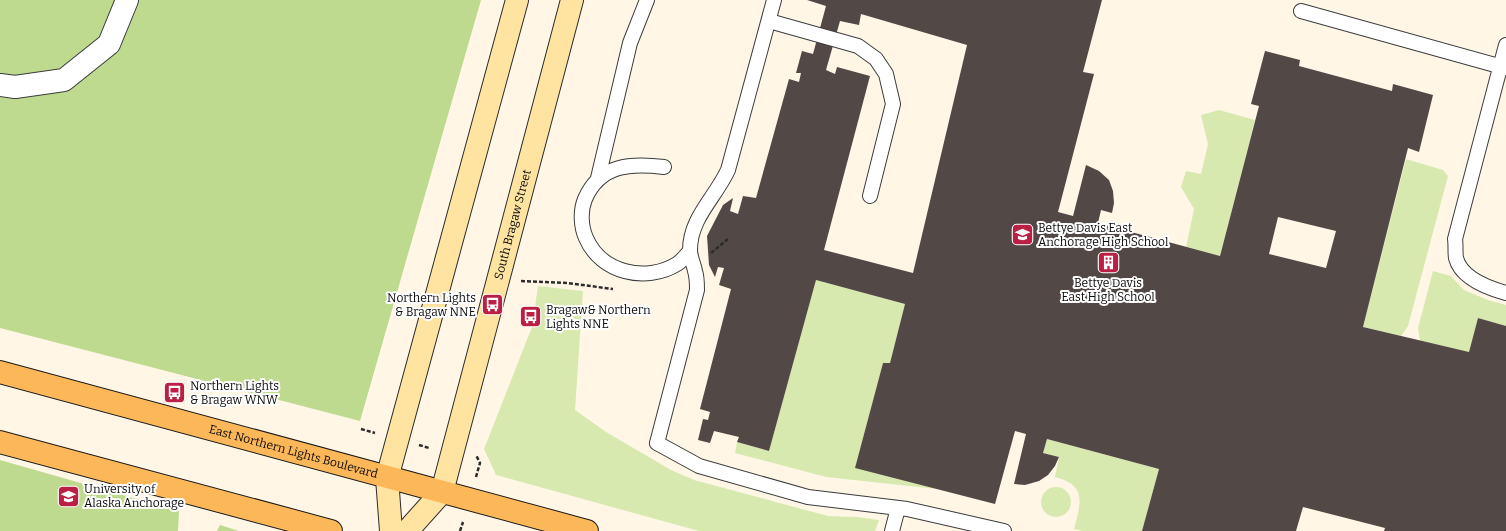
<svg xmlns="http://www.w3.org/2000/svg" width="1506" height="531" viewBox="0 0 1506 531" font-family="Bitter,serif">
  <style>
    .green { fill: #d8e9b0 }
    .forest { fill: #beda8f }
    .building { fill: #524846; fill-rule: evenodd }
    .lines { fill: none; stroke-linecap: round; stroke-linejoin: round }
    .service-casing { stroke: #3d3d3d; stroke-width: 16 }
    .minor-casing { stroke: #3d3d3d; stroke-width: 24 }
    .secondary-casing { stroke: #2c2c2c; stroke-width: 24 }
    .primary-casing { stroke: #1b1b1b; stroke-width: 24 }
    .path { stroke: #2c2c2c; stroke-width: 2.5; stroke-dasharray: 4 2; stroke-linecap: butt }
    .service { stroke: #fff; stroke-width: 14 }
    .minor { stroke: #fff; stroke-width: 22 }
    .secondary { stroke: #ffe4a1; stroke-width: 22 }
    .primary { stroke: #fcb759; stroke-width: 22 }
    .labels { text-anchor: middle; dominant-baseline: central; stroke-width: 4; stroke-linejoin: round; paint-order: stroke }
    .street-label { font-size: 12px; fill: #0a0a0a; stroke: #fff }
    .poi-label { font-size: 12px; fill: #0a0a0a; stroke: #fff; text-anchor: start }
  </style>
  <rect width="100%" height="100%" fill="#fff6e6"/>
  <path class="green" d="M 1219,110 L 1255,120 L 1220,256 L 1186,247 L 1194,209 L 1181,187 L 1186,171 L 1201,174 L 1208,144 L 1201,115 Z
    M 1406,159 L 1443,170 L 1448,176 L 1408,326 L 1401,336 L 1363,327 Z
    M 1433,271 L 1451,276 L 1464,290 L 1488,300 L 1506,305 L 1506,326 L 1478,318 L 1469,352 L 1420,341 L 1418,328 Z
    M 816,280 L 905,304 L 890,363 L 883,363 L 856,465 L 937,489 L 826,477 L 735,453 L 737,442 L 769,451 Z
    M 538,286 L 583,291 L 575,410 L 606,432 L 671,470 L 694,480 L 828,516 L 857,517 L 879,520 L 875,531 L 699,531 L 496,475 L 484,449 L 532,327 Z
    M 1047,439 L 1159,469 L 1142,531 L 1083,531 L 1074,529 C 1081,503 1087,485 1055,477 L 1059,457 L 1043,453 Z
    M1041 502a15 15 0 1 1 30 0a15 15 0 1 1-30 0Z"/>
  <path class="forest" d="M 0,0 L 481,0 L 360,421 L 0,328 Z
    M 0,460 L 179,511 L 178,531 L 0,531 Z
    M 220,525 L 239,531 L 217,531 Z"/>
  <path class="building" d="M 807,0 L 1102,0 L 1083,72 L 1094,74 L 1058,212 L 1073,216 L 1086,165 L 1099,171 L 1109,180 L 1113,191 L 1114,203 L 1112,213 L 1101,210 L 1098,223 L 1220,256 L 1259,106 L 1251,104 L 1265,51 L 1300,60 L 1299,66 L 1392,91 L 1393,84 L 1433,95 L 1419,152 L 1408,148 L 1363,327 L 1469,352 L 1478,318 L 1506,326 L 1506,531 L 1384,531 L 1385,528 L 1303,507 L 1296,531 L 1142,531 L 1159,469 L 1047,439 L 1043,453 L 1059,457 L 1055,466 L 1048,475 L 1039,481 L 1025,485 L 1014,484 L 1026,434 L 1015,431 L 995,504 L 855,468 L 883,363 L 890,363 L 905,304 L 816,280 L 769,451 L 737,442 L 739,437 L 714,431 L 710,443 L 698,440 L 703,419 L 708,420 L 710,412 L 700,409 L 731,289 L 719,285 L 724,268 L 718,267 L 715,277 L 709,265 L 707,236 L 723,205 L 733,198 L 730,211 L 738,214 L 743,196 L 756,198 L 789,79 L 799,82 L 801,73 L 796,73 L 802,51 L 813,54 L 826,6 ZM 861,14 L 967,45 L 913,273 L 824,250 L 870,76 L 837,67 L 835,74 L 826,70 L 840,21 L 859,25 ZM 1278,217 L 1336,231 L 1326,268 L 1269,254 Z"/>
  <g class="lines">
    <defs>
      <path id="service" d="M 774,0 L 728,170 C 715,198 690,218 690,250 C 690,257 694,265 695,271 C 697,277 697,284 697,290 L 657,443 L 699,466 L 808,497 L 907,509 L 1004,531
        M 1301,11 L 1506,68
        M 769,21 L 858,46 L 876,59 L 886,74 L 893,104 L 870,196
        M 1506,45 L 1455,239 C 1456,245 1455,252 1456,258 C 1461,278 1488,288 1506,293
        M 664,167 C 631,163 600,164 585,199 C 580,211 581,227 586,238 C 601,273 646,283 677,264 C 682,261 686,255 690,251
        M 598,178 L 630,43 L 647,0
        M 892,531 L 898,508"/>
      <path id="minor" d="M 0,85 L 15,87 L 64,80 L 109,44 L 127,0"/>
      <g id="secondary">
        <path d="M 391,531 L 387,478 L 517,0"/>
        <path id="s1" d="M 407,531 L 442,492 L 572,0"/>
      </g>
      <g id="primary">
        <path id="s2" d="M 0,372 L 587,531"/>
        <path d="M 0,442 L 331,531"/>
      </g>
    </defs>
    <use href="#service" class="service-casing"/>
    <use href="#minor" class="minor-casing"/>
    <use href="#secondary" class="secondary-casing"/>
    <use href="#primary" class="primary-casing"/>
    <path class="path" d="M 711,253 L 728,239
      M 521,281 L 567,283 L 613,289
      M 361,429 L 375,433
      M 419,445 L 429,448
      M 476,477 L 480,463 L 476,455
      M 460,531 L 463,522"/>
    <use href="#service" class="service"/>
    <use href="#minor" class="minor"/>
    <use href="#secondary" class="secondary"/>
    <use href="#primary" class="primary"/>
  </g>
  <defs>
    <symbol id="school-square" viewBox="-11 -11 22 22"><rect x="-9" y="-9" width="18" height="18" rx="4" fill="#bb2044" stroke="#fff"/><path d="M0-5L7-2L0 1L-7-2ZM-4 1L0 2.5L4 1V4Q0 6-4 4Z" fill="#fff"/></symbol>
    <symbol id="building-square" viewBox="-11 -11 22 22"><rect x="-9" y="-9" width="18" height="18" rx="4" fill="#bb2044" stroke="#fff"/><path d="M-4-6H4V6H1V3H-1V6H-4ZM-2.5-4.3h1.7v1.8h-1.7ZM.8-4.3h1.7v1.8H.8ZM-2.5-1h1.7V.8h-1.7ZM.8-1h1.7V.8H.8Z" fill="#fff"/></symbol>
    <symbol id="bus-square" viewBox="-11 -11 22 22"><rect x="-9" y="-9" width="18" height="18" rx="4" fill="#bb2044" stroke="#fff"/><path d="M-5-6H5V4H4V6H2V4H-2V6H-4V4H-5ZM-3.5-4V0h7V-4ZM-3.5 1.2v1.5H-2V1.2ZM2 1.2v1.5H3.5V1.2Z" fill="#fff"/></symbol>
    <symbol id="university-square" viewBox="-11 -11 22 22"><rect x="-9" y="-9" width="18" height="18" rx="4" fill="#bb2044" stroke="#fff"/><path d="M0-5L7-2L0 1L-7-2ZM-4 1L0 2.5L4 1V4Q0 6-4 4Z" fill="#fff"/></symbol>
  </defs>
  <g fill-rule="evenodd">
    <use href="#school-square" x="1010" y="222" width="25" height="25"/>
    <use href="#building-square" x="1096" y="250" width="25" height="25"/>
    <use href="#bus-square" x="480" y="292" width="25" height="25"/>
    <use href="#bus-square" x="518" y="304" width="25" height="25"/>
    <use href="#bus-square" x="162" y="380" width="25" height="25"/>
    <use href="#university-square" x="56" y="484" width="25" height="25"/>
  </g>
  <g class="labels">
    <g class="street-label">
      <text stroke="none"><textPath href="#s1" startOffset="329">South Bragaw Street</textPath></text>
      <text stroke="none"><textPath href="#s2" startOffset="304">East Northern Lights Boulevard</textPath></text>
    </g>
    <g class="poi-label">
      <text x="1038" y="228">Bettye Davis East<tspan x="1038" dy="14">Anchorage High School</tspan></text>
      <text x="1108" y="283" text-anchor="middle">Bettye Davis<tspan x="1108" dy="14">East High School</tspan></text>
      <text x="476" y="298" text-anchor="end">Northern Lights<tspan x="476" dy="14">&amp; Bragaw NNE</tspan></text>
      <text x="546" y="310">Bragaw&amp; Northern<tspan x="546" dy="14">Lights NNE</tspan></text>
      <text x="190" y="386">Northern Lights<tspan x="190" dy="14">&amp; Bragaw WNW</tspan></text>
      <text x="84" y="489">University of<tspan x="84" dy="14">Alaska Anchorage</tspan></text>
    </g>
  </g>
</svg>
